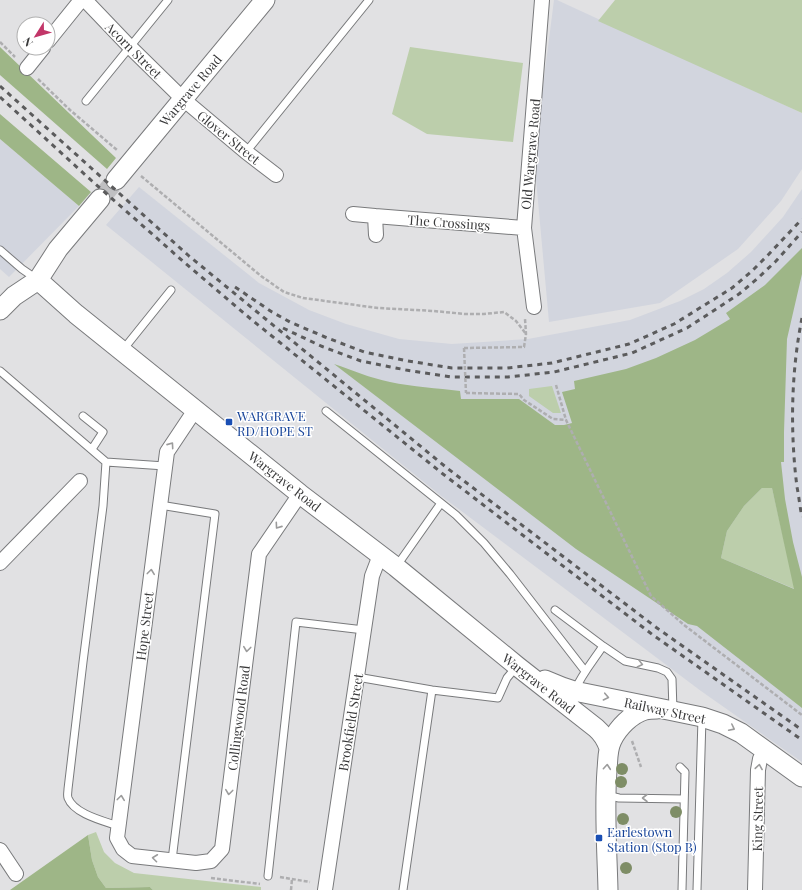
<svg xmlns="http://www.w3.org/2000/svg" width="802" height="890" viewBox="0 0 802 890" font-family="'Playfair Display',serif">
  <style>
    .built { fill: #d2d5de }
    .green { fill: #bcceab }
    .forest { fill: #9eb687; fill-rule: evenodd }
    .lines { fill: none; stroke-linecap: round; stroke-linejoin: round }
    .secondary-tunnel { stroke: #bfbfc1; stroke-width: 19; stroke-dasharray: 19 10; stroke-linecap: butt }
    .lane-casing { stroke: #797a7c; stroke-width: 9 }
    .street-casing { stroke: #797a7c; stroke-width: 16 }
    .secondary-casing { stroke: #797a7c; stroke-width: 21 }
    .path { stroke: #aeaeb0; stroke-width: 2.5; stroke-dasharray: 4 2; stroke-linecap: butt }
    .lane { stroke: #fff; stroke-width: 7 }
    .street { stroke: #fff; stroke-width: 14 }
    .secondary { stroke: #fff; stroke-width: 19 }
    .rail { stroke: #5b5b5c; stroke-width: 3; stroke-dasharray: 5 5; stroke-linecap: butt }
    .path-bridge { stroke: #aeaeb0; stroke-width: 2.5; stroke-dasharray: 4 2; stroke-linecap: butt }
    .tree { fill: #7e8d66 }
    .oneway { stroke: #9c9c9c }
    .transit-dot { fill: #1a4fb4; stroke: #fff; stroke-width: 1.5 }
    .labels { text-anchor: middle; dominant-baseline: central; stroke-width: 3; stroke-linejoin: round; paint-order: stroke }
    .street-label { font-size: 13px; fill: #39393a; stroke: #fff }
    .transit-label { font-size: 13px; fill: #164399; stroke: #fff; text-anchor: start }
  </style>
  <rect width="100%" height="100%" fill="#e1e1e3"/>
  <path class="built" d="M 554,0 L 557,0 L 802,113 L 802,169 L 781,201 L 738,249 L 660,303 L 549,322 L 534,157 Z
    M 0,139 L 79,206 L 9,277 L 0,269 Z
    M 139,187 L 259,283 L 309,310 L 346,324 L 399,339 L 452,344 L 528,339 L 630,320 L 680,301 L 704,289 L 727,273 L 751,252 L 783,217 L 802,189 L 802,762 L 701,691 L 440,495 L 106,225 Z"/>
  <path class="green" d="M 615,0 L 802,0 L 802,113 L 598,21 Z
    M 410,47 L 523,63 L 513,142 L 427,134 L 392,114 Z
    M 552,386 L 561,413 L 553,413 L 529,396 L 529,389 Z
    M 762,488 L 772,488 L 795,589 L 721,558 L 727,531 L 744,506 Z
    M 96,832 L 104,852 L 115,863 L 134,873 L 261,887 L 261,890 L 153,890 L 150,887 L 106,888 L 98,877 L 92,860 L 88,835 Z"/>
  <path class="forest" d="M 0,47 L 116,158 L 107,169 L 0,75 Z
    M 0,114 L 91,192 L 79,206 L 0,139 Z
    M 802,248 L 802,274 L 787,339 L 784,432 L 784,462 L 781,462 L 785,499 L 793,542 L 802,577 L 802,708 L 697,626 L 688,624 L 576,549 L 334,364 C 352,370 370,378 390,382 C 413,387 437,388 460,391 L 461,399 L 519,399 L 555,425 L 564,425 L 572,423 L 562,392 L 575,389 L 574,381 L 626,369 L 656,358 L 695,340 L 730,319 L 726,313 L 765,285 ZM 762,488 L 772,488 L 794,589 L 721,558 L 727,531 L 744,506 Z
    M 88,835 L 92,860 L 98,877 L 106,888 L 150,887 L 153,890 L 10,890 Z"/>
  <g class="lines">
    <path class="secondary-tunnel" d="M 100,199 L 116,180"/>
    <defs>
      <path id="lane" d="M 86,101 L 168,0
        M 246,152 L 369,0
        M 0,250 L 22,269 L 38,280
        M 122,351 L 171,290
        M 0,371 L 106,462 L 103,506 L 83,662 L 68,789 C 68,792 67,795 68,798 C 74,814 104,821 118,826
        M 326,411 L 456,515 L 484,543 L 510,574 L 585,671
        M 83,416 L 103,432 L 92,449
        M 106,462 L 165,466
        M 160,505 L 215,514 L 172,860
        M 396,567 L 441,503
        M 555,610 L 603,646
        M 357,677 L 432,690 L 498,698 L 507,678 L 517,666
        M 575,690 C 582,674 593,661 603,646 L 625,661 L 658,668 L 667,672 L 672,679 L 673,711
        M 680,767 L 685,772 L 682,890
        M 606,795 L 619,798 L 684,799
        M 268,876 L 296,622 L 364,630
        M 403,890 L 432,690
        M 697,890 L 702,718"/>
      <path id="street" d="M 85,0 L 130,47 L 183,99 L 246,152 L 276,175
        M 48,41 L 81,0
        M 27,68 L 43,48
        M 353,214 L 375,216
        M 376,235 L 375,216 L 524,228
        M 534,307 L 524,228 L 542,0
        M 195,410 L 167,452 L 117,838 L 123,849 L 132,856 L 196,863 L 211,861 L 222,849 L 259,554 L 300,494
        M 0,563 L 80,481
        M 0,850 L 16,874
        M 325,890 L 372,576 L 380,555
        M 755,890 L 758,770 L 760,759 L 765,750"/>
      <path id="secondary" d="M 116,180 L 265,0
        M 38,280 L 76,314 L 122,351 L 300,494 L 396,567 L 517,666 L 596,728 C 603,734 606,739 609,748
        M 0,310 L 14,296 L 38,280 L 58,249 L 100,199
        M 545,680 L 562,687 L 574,691 L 673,711 L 702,717 L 723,724 L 741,733 L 802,777
        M 608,890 C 607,850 604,810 607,770 C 608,761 607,750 612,740 C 618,728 631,714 645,710 C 649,709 653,709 657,709"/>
    </defs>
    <use href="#lane" class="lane-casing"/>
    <use href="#street" class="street-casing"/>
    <use href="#secondary" class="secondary-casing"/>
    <path class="path" d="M 0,42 L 15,57
      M 38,79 L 70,110 L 117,150
      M 141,176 L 261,276 L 284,292 L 303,298 L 378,308 L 434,311 L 465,314 L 484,314 L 504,312 L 516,321 L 526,334
      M 464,348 L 524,347 L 526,334 L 525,319
      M 556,385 L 566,420
      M 466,393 L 519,394 L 524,400 L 553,419 L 566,420 L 651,596 L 684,625 L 802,715
      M 632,741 L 641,767
      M 280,877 L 310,882
      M 211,878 L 260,884
      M 291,890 L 292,879"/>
    <use href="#lane" class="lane"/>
    <use href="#street" class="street"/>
    <use href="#secondary" class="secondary"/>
    <path class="rail" d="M 0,86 L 189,256 L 447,468 L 657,628 L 802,730
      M 0,97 L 92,181 L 185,263 L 252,320 L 443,474 L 653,635 L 802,740
      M 235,287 L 272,312 L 290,322 L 325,337 L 364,352 L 408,361 L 452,368 L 507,368 L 552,363 L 629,344 L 674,324 L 732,288 L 752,271 L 769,254 L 802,219
      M 802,318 C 791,372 790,432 797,487 C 799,497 800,508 802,517
      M 283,328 L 321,346 L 361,361 L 406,370 L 452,377 L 508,377 L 554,372 L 632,353 L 687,328 L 739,294 L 758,278 L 776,261 L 802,232"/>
    <path class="path-bridge" d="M 464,348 L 466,393"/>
  </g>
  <g class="tree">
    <circle cx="622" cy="769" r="6"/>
    <circle cx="621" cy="782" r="6"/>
    <circle cx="676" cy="812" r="6"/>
    <circle cx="623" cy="819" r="6"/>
    <circle cx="626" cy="868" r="6"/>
  </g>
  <defs><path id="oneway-chevron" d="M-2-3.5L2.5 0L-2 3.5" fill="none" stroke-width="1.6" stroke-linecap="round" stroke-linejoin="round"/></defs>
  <g class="oneway">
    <use href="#oneway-chevron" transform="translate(171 445) rotate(-55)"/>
    <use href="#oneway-chevron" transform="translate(278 526) rotate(125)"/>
    <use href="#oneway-chevron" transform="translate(151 572) rotate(-83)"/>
    <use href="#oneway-chevron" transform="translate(247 649) rotate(97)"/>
    <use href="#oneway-chevron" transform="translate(640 664) rotate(14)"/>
    <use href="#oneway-chevron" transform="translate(606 697) rotate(12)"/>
    <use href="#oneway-chevron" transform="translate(732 728) rotate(27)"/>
    <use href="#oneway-chevron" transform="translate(607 767) rotate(-85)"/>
    <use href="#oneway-chevron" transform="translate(759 767) rotate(-81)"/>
    <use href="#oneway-chevron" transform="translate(229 792) rotate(97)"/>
    <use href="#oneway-chevron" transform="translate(121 798) rotate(-83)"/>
    <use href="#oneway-chevron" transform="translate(645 798) rotate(-180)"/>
    <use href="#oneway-chevron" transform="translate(155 858) rotate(-173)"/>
  </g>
  <g class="transit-dot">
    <rect x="225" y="418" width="8" height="8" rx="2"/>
    <rect x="595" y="834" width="8" height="8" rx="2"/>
  </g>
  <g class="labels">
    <g class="street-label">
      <text transform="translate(134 50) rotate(45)">Acorn Street</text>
      <text transform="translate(190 90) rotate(-50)">Wargrave Road</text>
      <text transform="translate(229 137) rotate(39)">Glover Street</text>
      <text transform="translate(530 154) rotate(-85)">Old Wargrave Road</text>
      <text transform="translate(449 222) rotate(4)">The Crossings</text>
      <text transform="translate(285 481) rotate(38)">Wargrave Road</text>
      <text transform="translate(144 626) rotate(-83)">Hope Street</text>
      <text transform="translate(539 683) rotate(38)">Wargrave Road</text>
      <text transform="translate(665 710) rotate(12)">Railway Street</text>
      <text transform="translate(238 718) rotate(-83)">Collingwood Road</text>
      <text transform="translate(350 722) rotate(-81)">Brookfield Street</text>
      <text transform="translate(757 819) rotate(-89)">King Street</text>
    </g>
    <g class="transit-label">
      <text x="237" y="415">WARGRAVE<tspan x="237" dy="15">RD/HOPE ST</tspan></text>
      <text x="607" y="831">Earlestown<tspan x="607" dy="15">Station (Stop B)</tspan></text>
    </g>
  </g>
  <g transform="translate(36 36) rotate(233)"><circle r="19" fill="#ffffff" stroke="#b0b0b0"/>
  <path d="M0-3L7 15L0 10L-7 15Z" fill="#c23669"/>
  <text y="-6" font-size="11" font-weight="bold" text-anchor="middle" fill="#39393a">N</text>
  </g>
</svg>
